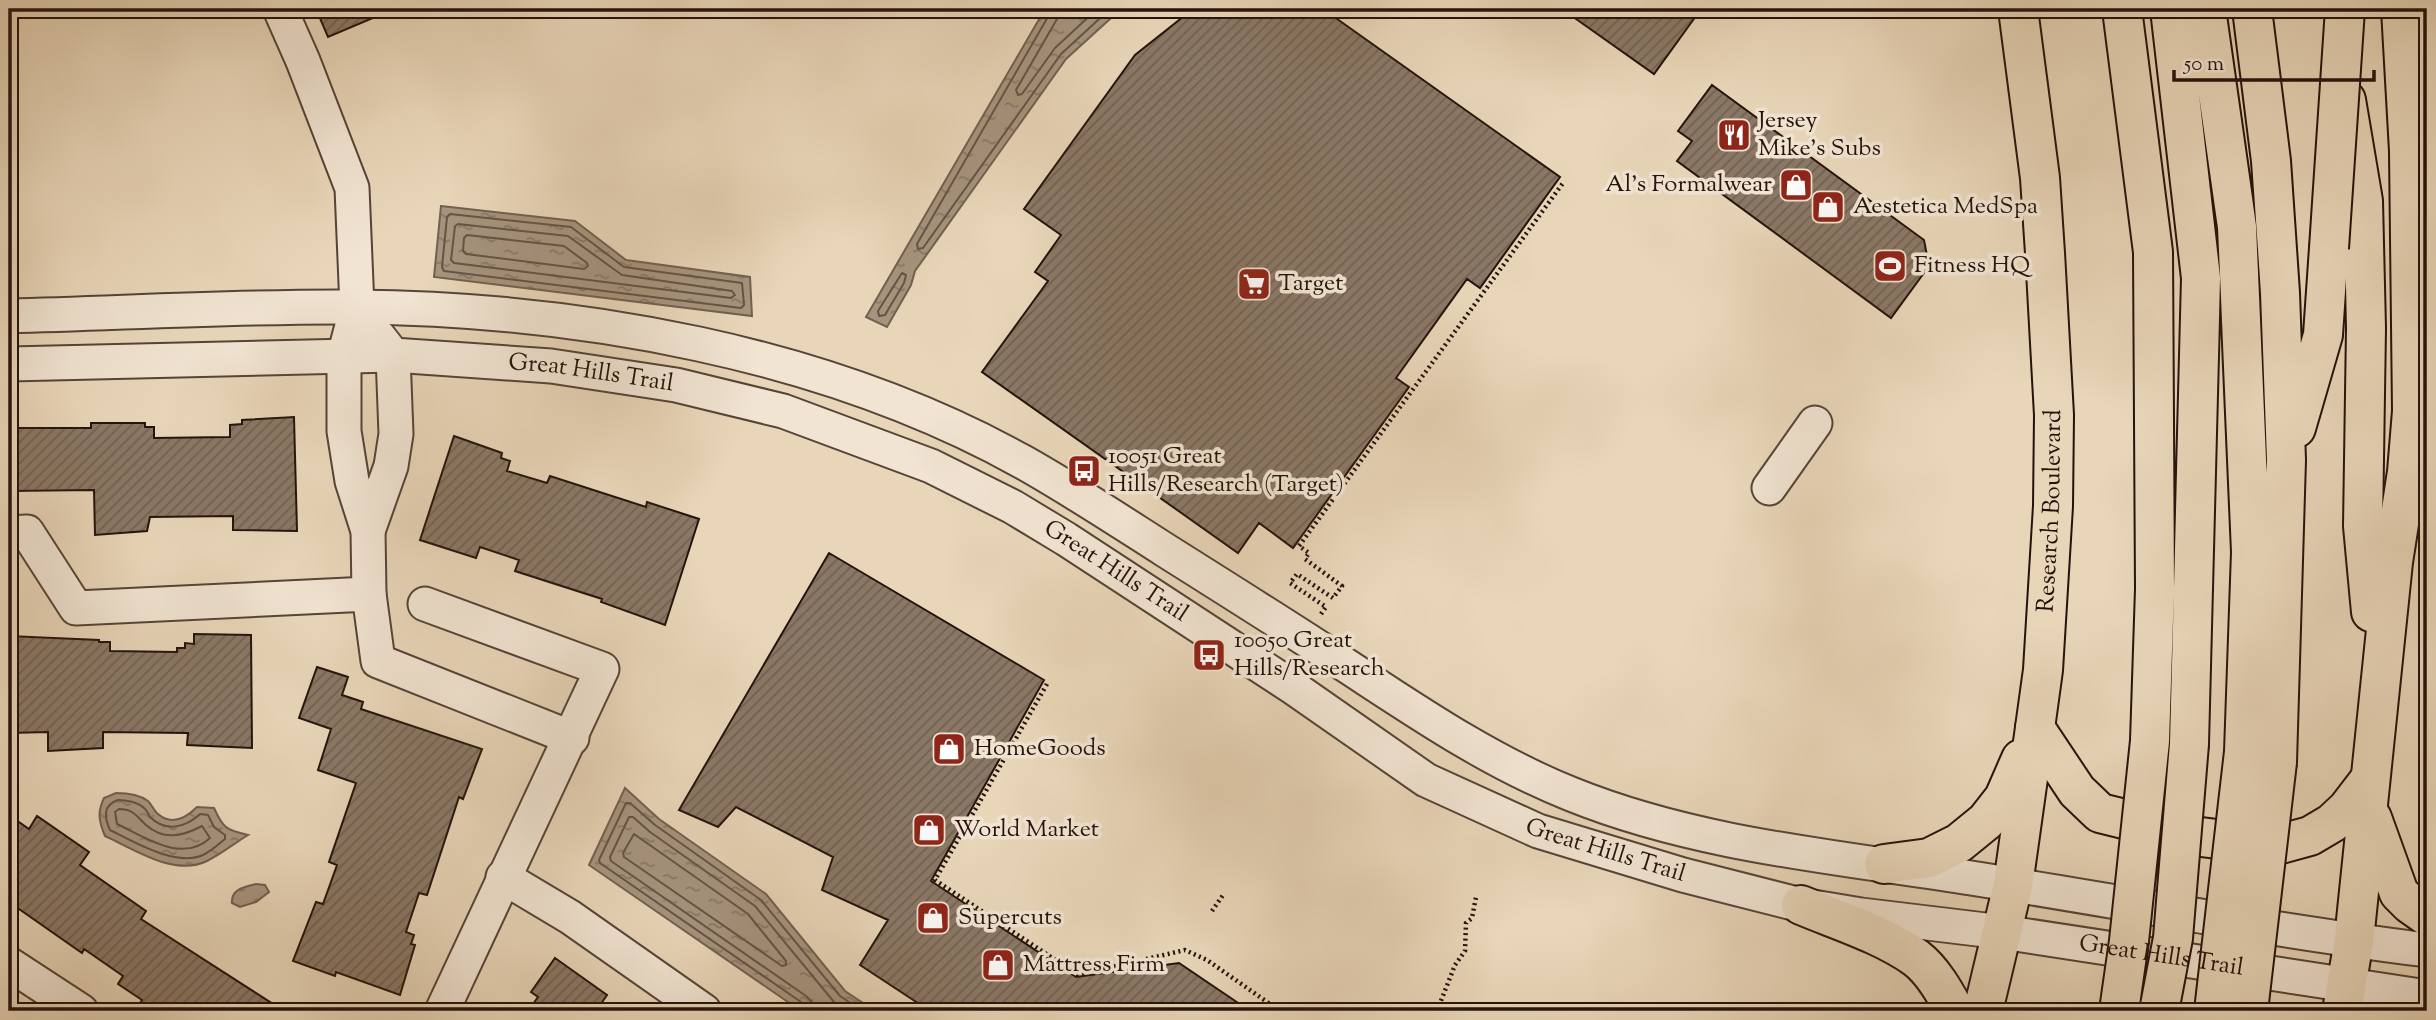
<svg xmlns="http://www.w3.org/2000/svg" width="2436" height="1020" viewBox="0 0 2436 1020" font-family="'Sorts Mill Goudy',serif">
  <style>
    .water { fill: url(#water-ripples); stroke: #726050; stroke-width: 2 }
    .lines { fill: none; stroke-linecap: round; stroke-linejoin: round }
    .shore { stroke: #655445; stroke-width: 2 }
    .building { fill: url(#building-hatch); stroke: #24130c; stroke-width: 2 }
    .minor-casing { stroke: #554437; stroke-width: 37 }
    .major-casing { stroke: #24130c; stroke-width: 42 }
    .highway-casing { stroke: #24130c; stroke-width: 42 }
    .path { stroke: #24130c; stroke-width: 4.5; stroke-dasharray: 2 3.5; stroke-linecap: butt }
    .minor { stroke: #f1e4d2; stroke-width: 33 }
    .major { stroke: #e9d6b9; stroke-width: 38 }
    .highway { stroke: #e9d6b9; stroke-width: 38 }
    .highway-bridge-casing { stroke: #24130c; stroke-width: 42; stroke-linecap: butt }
    .highway-bridge { stroke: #e9d6b9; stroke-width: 38 }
    .labels { text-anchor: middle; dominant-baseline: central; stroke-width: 7; stroke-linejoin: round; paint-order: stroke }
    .poi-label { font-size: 24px; fill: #24130c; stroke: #f1e4d2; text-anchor: start }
    .street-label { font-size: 24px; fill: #24130c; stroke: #f1e4d2 }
  </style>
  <defs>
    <pattern id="water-ripples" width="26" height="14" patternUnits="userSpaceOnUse" patternTransform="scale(1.75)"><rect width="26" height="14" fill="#a6947e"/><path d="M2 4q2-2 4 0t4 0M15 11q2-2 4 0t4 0" fill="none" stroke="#877866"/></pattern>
    <pattern id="building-hatch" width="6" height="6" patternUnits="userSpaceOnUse" patternTransform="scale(1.75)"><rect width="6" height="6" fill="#8a7866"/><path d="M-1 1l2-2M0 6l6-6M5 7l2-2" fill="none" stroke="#716152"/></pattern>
  </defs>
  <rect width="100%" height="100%" fill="#e9d6b9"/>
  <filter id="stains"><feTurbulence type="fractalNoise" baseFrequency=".00286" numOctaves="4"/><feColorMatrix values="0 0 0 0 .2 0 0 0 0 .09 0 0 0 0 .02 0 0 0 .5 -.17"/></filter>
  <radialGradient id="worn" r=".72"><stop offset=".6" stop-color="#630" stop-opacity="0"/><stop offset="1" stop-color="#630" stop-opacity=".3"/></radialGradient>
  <path class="water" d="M 1045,9 L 1121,9 L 1066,59 L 915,271 L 911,285 L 887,327 L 866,317 Z
    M 441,206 L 575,221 L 626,260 L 750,277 L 752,316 L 434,277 Z
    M 625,788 L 659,819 L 766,894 L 845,991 L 875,1011 L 801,1011 L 589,865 Z
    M 116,793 C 127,793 140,795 148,801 C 152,805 154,811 158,814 C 172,826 186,818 197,807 L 214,808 C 223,828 226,830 248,835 C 235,843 221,854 207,861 C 174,877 134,849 105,836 C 99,822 97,812 104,798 Z
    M 256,884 L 265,885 L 269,892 L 256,902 L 240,907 L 232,903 C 231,889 244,887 256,884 Z"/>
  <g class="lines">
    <path class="shore" d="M 1050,9 L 1049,15 L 917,244 L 918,249 L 923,248 L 1061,54 L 1110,9
      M 1059,9 L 1057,19 L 1016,90 L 1018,95 L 1022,94 L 1055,48 L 1097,9
      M 450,214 L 571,227 L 624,267 L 742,283 L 744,305 L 741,308 L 444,271 L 442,267 L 447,217 Z
      M 458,224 L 568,236 L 622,275 L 732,291 L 735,295 L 731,298 L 454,263 L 451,260 L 455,226 Z
      M 467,235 L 564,246 L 587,263 L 588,266 L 584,269 L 466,254 L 463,251 L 464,238 Z
      M 902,273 L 906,275 L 904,283 L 885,315 L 879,316 L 878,311 Z
      M 118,800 C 126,800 138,802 144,808 C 147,810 148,814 150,817 C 166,833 186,827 200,814 L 208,815 L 214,827 L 225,835 L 225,839 C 219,844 211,851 203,855 C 176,867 134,842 110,830 C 104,817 103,805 118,800 Z
      M 119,809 C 134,809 136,816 146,825 C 164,841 183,836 202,826 L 210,838 C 182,864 145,837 117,824 L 115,812 Z
      M 634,834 L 748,914 L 786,961 L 786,965 L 782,966 L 624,857 L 623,853 Z
      M 804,1011 L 801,1002 L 600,863 L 599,860 L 626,803 L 630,803 L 655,825 L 761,900 L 840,996 L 862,1011
      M 813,1011 L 812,1002 L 806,996 L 611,861 L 610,857 L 629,817 L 633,817 L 650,832 L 755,906 L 834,1002 L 847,1011"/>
  </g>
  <path class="building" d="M 316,9 L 394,9 L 328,37 Z
    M 1193,9 L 1323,9 L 1560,177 L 1480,288 L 1467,279 L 1396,378 L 1409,387 L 1293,548 L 1259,523 L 1238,553 L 982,372 L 1048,281 L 1035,272 L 1061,235 L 1024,209 L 1135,55 Z
    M 1562,9 L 1701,9 L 1654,74 Z
    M 1712,85 L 1924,240 L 1929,266 L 1891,318 L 1677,161 L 1692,141 L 1678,131 Z
    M 294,417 L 297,531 L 233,530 L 233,516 L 150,517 L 147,531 L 95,535 L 94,490 L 9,491 L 9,428 L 91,428 L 91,423 L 145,423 L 145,427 L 154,427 L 154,438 L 230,437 L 230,425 L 242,424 L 242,420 Z
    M 454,436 L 502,453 L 501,458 L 510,461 L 507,471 L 547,483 L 550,476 L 646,507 L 647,502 L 699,519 L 665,625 L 601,602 L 602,599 L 515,571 L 519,560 L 480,547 L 476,558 L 420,540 Z
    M 829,553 L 1044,680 L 931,881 L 1076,977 L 1179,963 L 1250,1011 L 930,1011 L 860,965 L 888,920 L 822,890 L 833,857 L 736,807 L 718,827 L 679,810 Z
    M 194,634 L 251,635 L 252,748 L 187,745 L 188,733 L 103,732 L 103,748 L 48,751 L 48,732 L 9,733 L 9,636 L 99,640 L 99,642 L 110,642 L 110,651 L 177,652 L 177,648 L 185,648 L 185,643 L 194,644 Z
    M 317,667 L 348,677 L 342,695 L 363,702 L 361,709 L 482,749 L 463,799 L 459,797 L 427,895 L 419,893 L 406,932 L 414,935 L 411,944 L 415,945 L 400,995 L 336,972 L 335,976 L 293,961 L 316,902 L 323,904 L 337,865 L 329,862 L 356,783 L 318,770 L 331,729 L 299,718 Z
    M 9,815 L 29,829 L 37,816 L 89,852 L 80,865 L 146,911 L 141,919 L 284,1011 L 135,1011 L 142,1000 L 118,984 L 123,976 L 84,949 L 82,953 L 9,902 Z
    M 555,958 L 607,995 L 596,1011 L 528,1011 L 538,997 L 531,992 Z"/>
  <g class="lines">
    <defs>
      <g id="minor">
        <path d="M 280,9 L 303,61 L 352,188 L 357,307 L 344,356 L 344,431 L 352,481 L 368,531 L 369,594 L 378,661 L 572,738"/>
        <path d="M 9,316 C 124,313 240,306 355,307 C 579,309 825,352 1023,462 C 1071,489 1118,520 1165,550 C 1219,584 1273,618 1327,653 C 1406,704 1483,759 1571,794 C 1697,845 1837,857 1971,878 C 2123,902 2275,931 2427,950"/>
        <path id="s1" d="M 9,364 L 393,355 L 551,366 L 676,385 L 783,411 L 931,466 L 1013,507 L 1066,539 L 1294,688 L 1426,780 L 1538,831 L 1683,875 L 1801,905 L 1861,915 L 2002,932 L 2427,997"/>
        <path d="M 1769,488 L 1815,423"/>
        <path d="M 368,531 L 391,466 L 396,434 L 393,355 L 379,337"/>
        <path d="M 9,533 L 27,532 L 76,608 L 369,594"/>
        <path d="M 425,604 L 602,669 L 442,1011"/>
        <path d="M 503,877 L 570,917 L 704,1011"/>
        <path d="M 9,964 L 81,1011"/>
      </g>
      <g id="major">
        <path d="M 2346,100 L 2363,201 L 2366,328 L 2363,526 L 2371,612"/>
        <path d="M 2035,728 L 2077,791 L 2100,813 L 2193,836 L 2273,846 L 2310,836 L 2332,823 L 2347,809 L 2370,779"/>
        <path d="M 2372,818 L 2399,893 L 2410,904 L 2427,916"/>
        <path d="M 1884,864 L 1929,858 L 1959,843 L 1986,821 L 2004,798 L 2021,759"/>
        <path d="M 1801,905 C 1839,921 1882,934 1916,958 C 1933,971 1945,993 1955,1011"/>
        <path id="s2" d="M 1983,1011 L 2013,885 L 2035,728 L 2043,670 L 2053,506 L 2054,415 L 2045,253 L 2040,178 L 2018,9"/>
        <path d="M 2342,1011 L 2354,940 L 2393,562 L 2407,472 L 2412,411 L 2409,151 L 2401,9"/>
      </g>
      <path id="highway" d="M 2122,9 L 2153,252 L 2155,589 L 2150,741
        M 2170,9 L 2201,278 L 2189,744
        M 2206,9 L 2237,227 L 2251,552 L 2244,752
        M 2252,9 L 2271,161 L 2280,293 L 2286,460 L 2277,762
        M 2296,428 L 2323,335 L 2329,248"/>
    </defs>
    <use href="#minor" class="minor-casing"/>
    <use href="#major" class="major-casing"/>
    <use href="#highway" class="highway-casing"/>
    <path class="path" d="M 1321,614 L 1326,607 L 1290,583 L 1297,574 L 1333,598 L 1342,586 L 1305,559 L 1309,553 L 1299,546 L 1563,183
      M 1047,684 L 935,880 L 1078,975 L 1185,950 L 1207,960 L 1280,1011
      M 1212,911 L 1223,895
      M 1437,1011 L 1455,965 L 1465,951 L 1466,923 L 1472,918 L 1476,897"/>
    <use href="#minor" class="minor"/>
    <use href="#major" class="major"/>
    <use href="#highway" class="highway"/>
    <defs>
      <path id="highway-bridge" d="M 2329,248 L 2345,9
        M 2119,1011 L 2129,941 L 2150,741
        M 2159,1011 L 2173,938 L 2189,744
        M 2214,1011 L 2244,752
        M 2248,1011 L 2277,762"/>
    </defs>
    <use href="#highway-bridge" class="highway-bridge-casing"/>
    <use href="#highway-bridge" class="highway-bridge"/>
  </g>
  <defs>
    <symbol id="restaurant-square" viewBox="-11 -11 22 22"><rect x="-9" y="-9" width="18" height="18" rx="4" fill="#8f2418" stroke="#f1e4d2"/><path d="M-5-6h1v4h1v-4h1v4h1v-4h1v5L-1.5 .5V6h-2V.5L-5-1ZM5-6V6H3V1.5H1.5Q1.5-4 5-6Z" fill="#fff"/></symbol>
    <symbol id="shop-square" viewBox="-11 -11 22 22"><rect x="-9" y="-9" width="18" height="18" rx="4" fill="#8f2418" stroke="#f1e4d2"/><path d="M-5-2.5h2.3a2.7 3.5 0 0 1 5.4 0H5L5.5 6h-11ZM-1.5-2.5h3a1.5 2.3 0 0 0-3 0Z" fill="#fff"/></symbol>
    <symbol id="stadium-square" viewBox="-11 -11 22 22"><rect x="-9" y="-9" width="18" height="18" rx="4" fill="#8f2418" stroke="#f1e4d2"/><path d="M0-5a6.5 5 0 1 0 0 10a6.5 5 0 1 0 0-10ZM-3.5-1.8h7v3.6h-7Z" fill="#fff"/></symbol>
    <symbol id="supermarket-square" viewBox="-11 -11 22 22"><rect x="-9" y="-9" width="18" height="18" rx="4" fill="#8f2418" stroke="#f1e4d2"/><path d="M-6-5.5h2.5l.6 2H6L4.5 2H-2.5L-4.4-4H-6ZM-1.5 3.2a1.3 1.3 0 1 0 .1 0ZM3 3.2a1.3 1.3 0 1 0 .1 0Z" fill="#fff"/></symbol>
    <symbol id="bus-square" viewBox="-11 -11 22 22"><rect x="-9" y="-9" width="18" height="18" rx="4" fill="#8f2418" stroke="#f1e4d2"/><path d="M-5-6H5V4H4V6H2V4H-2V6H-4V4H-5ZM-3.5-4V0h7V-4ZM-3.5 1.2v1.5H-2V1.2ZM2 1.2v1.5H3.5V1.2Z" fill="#fff"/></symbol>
  </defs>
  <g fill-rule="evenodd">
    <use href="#restaurant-square" x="1715" y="116" width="38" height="38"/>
    <use href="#shop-square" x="1777" y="166" width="38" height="38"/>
    <use href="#shop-square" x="1809" y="188" width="38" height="38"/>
    <use href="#stadium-square" x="1871" y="247" width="38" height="38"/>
    <use href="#supermarket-square" x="1235" y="265" width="38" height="38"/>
    <use href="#bus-square" x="1065" y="452" width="38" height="38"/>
    <use href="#bus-square" x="1190" y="636" width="38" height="38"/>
    <use href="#shop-square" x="930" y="730" width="38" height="38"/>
    <use href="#shop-square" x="910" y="811" width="38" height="38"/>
    <use href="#shop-square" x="914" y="899" width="38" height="38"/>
    <use href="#shop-square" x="979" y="946" width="38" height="38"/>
  </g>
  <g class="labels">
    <g class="poi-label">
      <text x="1758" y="121">Jersey<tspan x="1758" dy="28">Mike's Subs</tspan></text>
      <text x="1772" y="185" text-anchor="end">Al's Formalwear</text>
      <text x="1853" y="207">Aestetica MedSpa</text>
      <text x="1914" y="266">Fitness HQ</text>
      <text x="1278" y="284">Target</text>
      <text x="1108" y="457">10051 Great<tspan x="1108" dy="28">Hills/Research (Target)</tspan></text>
      <text x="1234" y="641">10050 Great<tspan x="1234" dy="28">Hills/Research</tspan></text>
      <text x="974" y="749">HomeGoods</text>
      <text x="954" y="830">World Market</text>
      <text x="958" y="918">Supercuts</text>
      <text x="1023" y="965">Mattress Firm</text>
    </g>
    <g class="street-label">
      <text stroke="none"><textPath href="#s1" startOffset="583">Great Hills Trail</textPath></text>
      <text stroke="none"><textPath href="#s2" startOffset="506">Research Boulevard</textPath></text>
      <text stroke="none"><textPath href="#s1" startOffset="1150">Great Hills Trail</textPath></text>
      <text stroke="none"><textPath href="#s1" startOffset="1717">Great Hills Trail</textPath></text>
      <text stroke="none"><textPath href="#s1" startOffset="2284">Great Hills Trail</textPath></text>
    </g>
  </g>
  <rect width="2436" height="1020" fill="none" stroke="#e9d6b9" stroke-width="35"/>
  <rect x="10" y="10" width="2415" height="999" fill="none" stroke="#24130c" stroke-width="3.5"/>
  <rect x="18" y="18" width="2401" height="985" fill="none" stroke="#24130c" stroke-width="2"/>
  <path d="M2174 70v10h200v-10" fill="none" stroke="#24130c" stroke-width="3.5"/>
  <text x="2184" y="70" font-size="21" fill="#24130c" stroke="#f1e4d2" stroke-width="5" paint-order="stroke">50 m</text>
  <rect width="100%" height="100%" filter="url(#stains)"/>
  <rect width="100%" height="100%" fill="url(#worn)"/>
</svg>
